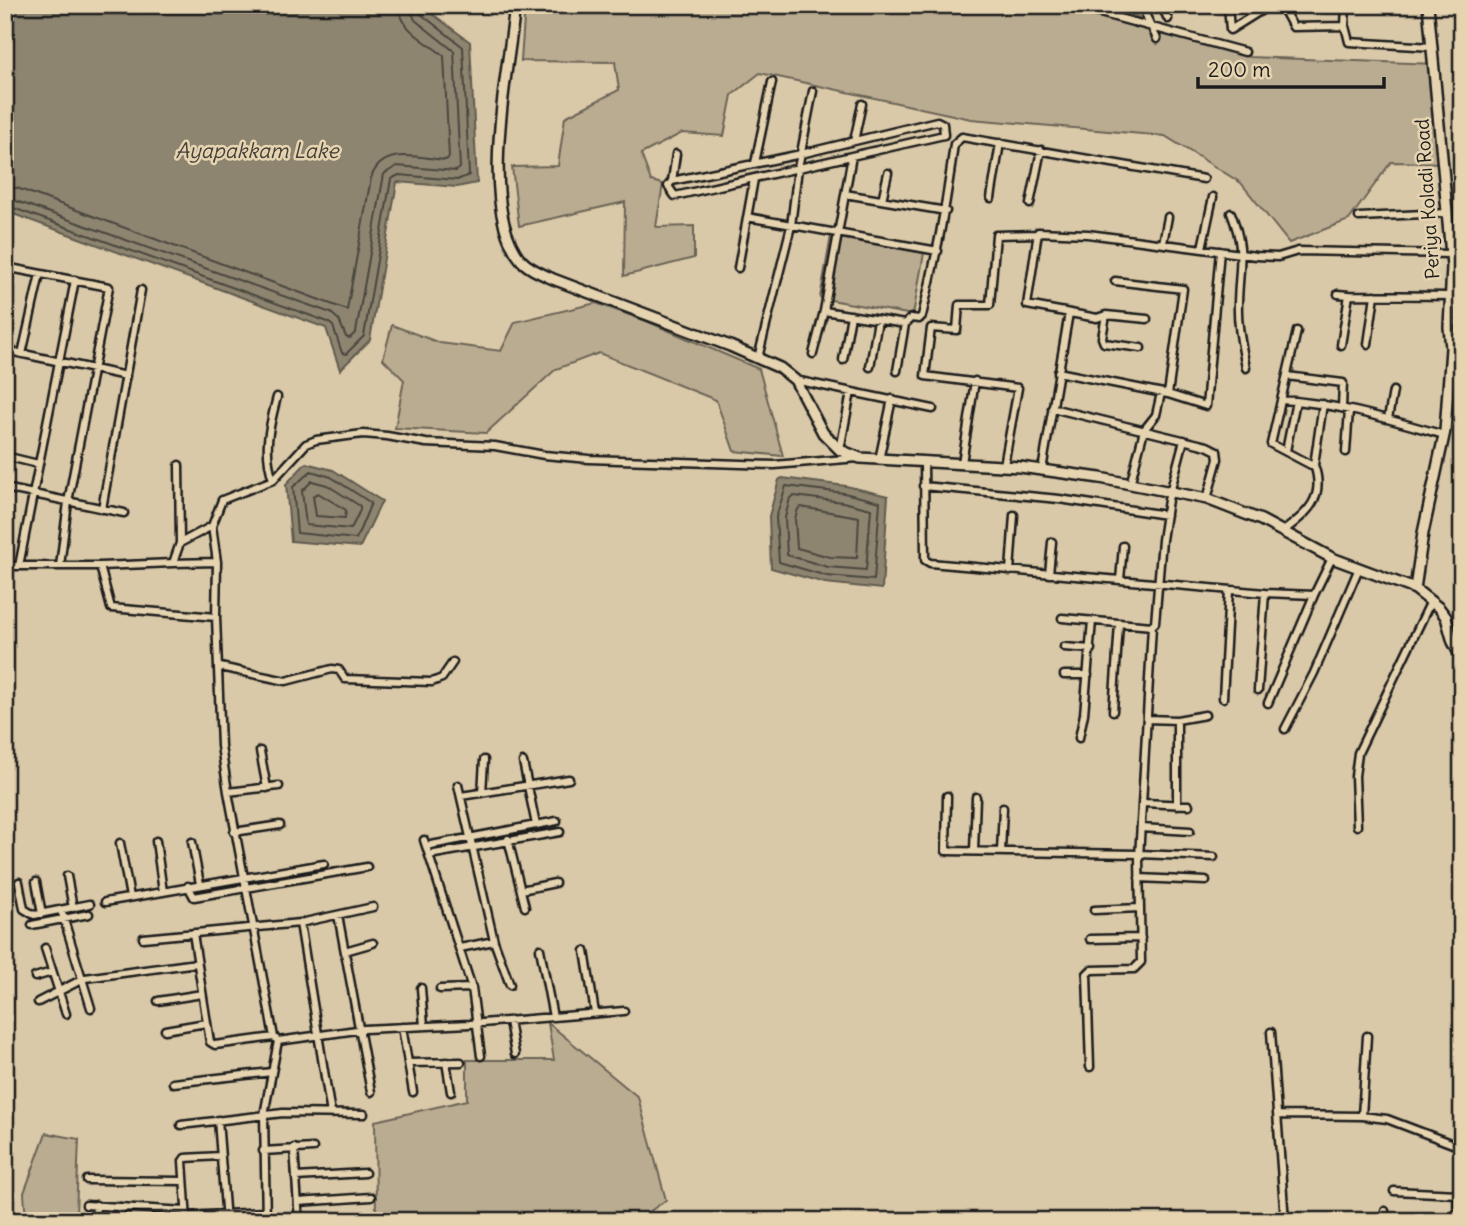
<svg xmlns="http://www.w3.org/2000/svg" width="1467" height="1226" viewBox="0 0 1467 1226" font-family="Delius,sans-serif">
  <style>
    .green { fill: #baac91; stroke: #6b6456; stroke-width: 2 }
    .water { fill: #8e8571; stroke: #605b4f; stroke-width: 2 }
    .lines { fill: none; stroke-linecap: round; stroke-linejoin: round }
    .shore { stroke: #4a463e; stroke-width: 2 }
    .street-casing { stroke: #1c1c1c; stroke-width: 11 }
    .secondary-casing { stroke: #1c1c1c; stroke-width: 14 }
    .street { stroke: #e6d4b1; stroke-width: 6 }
    .secondary { stroke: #e6d4b1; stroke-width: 9 }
    .labels { text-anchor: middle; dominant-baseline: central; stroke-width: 5; stroke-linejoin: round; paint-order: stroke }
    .street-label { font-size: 19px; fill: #1c1c1c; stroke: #e6d4b1 }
    .water-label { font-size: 21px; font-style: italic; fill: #44413a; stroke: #e6d4b1 }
  </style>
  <rect width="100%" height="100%" fill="#dac9a8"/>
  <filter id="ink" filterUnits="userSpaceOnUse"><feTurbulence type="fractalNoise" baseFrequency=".0143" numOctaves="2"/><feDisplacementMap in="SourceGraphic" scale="14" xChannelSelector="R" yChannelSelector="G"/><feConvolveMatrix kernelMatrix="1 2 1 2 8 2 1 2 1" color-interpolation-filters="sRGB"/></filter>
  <g filter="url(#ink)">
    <path class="green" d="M 525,5 L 1105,5 L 1250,57 L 1436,64 L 1442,163 L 1391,162 L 1349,220 L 1289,243 L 1241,183 L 1165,136 L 971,119 L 760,73 L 732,95 L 724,136 L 682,133 L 641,154 L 651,181 L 663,184 L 656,227 L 694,226 L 694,258 L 624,276 L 625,202 L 519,226 L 512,167 L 558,166 L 565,117 L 619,90 L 615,62 L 521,61 Z
      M 831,236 L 924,253 L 913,315 L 820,298 Z
      M 596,303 L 646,321 L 759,369 L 783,456 L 734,451 L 716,400 L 599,353 L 556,369 L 486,433 L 395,428 L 404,380 L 383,359 L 392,325 L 440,343 L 501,351 L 515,322 Z
      M 548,1023 L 638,1097 L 666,1200 L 636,1221 L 376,1221 L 375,1121 L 467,1100 L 467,1060 L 554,1060 Z
      M 46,1133 L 79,1139 L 76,1215 L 176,1210 L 177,1221 L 26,1221 L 24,1193 Z"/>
    <path class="water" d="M 5,5 L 424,5 L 426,9 L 470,42 L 477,183 L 457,187 L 397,182 L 370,340 L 340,370 L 326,328 L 5,211 Z
      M 306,463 L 333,470 L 382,501 L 360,547 L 291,541 L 286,484 Z
      M 782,478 L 846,486 L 888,496 L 882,589 L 825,583 L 771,568 L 769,516 L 779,480 Z"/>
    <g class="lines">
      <path class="shore" d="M 5,186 L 17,188 L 347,310 L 371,178 C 382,145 420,158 446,160 L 449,157 L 444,56 C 427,41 400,31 399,5
        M 5,197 L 331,313 L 339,320 L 346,337 L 350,338 L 356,332 L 384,174 L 397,166 L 456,171 L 460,168 L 454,51 L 415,20 L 409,5
        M 5,205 L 328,322 L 333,326 L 342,353 L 346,354 L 364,336 L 391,179 L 399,175 L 457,180 L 469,175 L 463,47 L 421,14 L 418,5
        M 311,471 L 331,477 L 371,503 L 356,539 L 297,533 L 293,487 Z
        M 312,481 L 327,485 L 360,506 L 360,510 L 351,529 L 306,525 L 302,491 Z
        M 786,486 L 844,493 L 880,502 L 874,580 L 827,576 L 779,562 L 776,517 Z
        M 318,493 L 346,510 L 345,518 L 316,516 L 313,496 Z
        M 794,496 L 843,502 L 871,509 L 866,570 L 828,567 L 787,555 L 785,518 L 790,498 Z
        M 801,507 L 859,517 L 857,558 L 830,557 L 797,548 L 795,519 L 798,509 Z"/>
      <defs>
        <path id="street" d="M 1070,5 L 1245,52
          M 1141,5 L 1157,39
          M 1161,5 L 1168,19
          M 1228,5 L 1230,30 L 1270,5
          M 1281,5 L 1293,27 L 1345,26
          M 1346,5 L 1345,26 L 1349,42 L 1433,47
          M 937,121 L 943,124 L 944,135 L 675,196 L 668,186 L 672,181 L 801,154 Z
          M 854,141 L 862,104
          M 852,156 L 824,311 L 905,324 L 897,371
          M 755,163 L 772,82
          M 672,181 L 676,154
          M 845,194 L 946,211
          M 991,198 L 1000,143
          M 882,200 L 888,173
          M 1030,204 L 1041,150
          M 1231,213 C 1246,251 1239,264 1238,303 C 1237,325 1242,346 1246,368
          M 747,217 L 938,251
          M 1359,217 L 1447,213
          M 1163,243 L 1168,217
          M 1202,248 L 1213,197
          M 5,267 L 109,287 L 68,502 L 60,566
          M 738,268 L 754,179
          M 1115,281 L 1183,289 L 1168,394
          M 1338,294 L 1349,295
          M 1106,315 L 1102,338 L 1104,343 L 1141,348
          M 1147,319 L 1106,315 L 1097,318 L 1027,305 L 1038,232 L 1088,234 L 1256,256 L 1278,257 L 1298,251 L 1451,254
          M 905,324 L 911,318 L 919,319 L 922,316 C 936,259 947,202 954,144 L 962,137 L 1204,179
          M 1297,331 L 1271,444 L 1311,465 L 1314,465 L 1323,404
          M 1368,344 L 1375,295
          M 1341,345 L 1349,295 L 1451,296
          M 5,350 L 126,376
          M 22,354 L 40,274
          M 813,354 L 824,311
          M 758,358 L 791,226 L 798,168 L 813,91
          M 843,360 L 851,315
          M 870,367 L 878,320
          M 1058,372 L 1168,394 L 1206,406 L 1220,251
          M 1287,376 L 1343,383 L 1342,408
          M 795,380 L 933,409
          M 1281,400 C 1337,403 1391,420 1444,435
          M 1052,408 L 1207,446 L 1217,451 L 1218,459 L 1207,499
          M 1388,419 L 1393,391
          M 840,450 L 851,392
          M 1286,451 L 1296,401
          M 1346,452 L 1349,410
          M 5,456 L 38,464
          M 879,460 L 892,399
          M 924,461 L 925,560 L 930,563 L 1265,593 L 1314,595
          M 962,463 L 975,381
          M 179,465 L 180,543
          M 1004,465 L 1018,388 L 925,376 L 931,328 L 957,330 L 959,305 L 990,305 L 996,235 L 1038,234
          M 1042,470 L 1069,313
          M 273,480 C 263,449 269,428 277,397
          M 1130,485 L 1144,430 L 1156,415 L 1161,393
          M 923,486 L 1059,499 L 1166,515
          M 5,488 L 124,513
          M 102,509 L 141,290
          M 212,526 L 217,562
          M 1282,532 C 1307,514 1326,498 1314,465
          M 173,563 L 217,562 L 216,617
          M 5,566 L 100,566 L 111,608 L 216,617 L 221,746 L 228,792 L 274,1037 L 278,1041 L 264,1115 L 266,1221
          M 19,566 L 75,280
          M 100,566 L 173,563 L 180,543 L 212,526 L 222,500 L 273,480 L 306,444 L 316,440 L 363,434 L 387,436 L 426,443 L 495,446 L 544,455 L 589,459 L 774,465 L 858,458
          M 1010,571 L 1014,515
          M 1049,574 L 1052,542
          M 1120,580 L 1123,546
          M 1062,618 L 1152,626 L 1155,623 L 1162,540 L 1168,500 L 1184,440
          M 1064,647 L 1091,649
          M 220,667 L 286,681 L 332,669 L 339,670 L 345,679 L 432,682 L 442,678 L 453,662
          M 1064,675 L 1088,675
          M 1258,690 L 1265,593
          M 1223,698 L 1229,590
          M 1268,703 L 1314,595 L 1332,558
          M 1113,711 L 1119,624
          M 1147,719 L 1177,720 L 1205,715
          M 1285,729 L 1314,673 L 1359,568
          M 1079,738 L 1084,714 L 1092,621
          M 260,751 L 267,788
          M 523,762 L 536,825
          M 458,785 L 494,941 L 510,985
          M 228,792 L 279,786
          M 482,793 L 484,760
          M 461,796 L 569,779
          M 947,796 L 946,851 L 1139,854 L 1214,857
          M 1143,803 L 1189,805
          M 1177,805 L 1177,720
          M 1357,826 L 1355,776 L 1358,753 L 1431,601
          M 1141,828 L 1190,831
          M 234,832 L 280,825
          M 508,839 L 525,907
          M 424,840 L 472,988 L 481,1056
          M 156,841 L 163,892
          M 192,842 L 200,884
          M 120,843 L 130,897
          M 426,846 L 557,821
          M 974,851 L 976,797
          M 1001,852 L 1003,808
          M 429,855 L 560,832
          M 67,876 L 73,908
          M 1139,878 L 1206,881
          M 19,882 L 24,909 L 34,915 L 90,904
          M 36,882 L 42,914
          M 188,886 L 194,897 L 367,867
          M 521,890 L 555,883
          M 105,902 L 324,864
          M 61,910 L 91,1008
          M 1094,910 L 1140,908
          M 338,915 L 371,1092
          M 300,923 L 331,1114
          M 32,925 L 89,914
          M 193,933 L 210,1042 L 215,1045 L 274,1037
          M 143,938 L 300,923 L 373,907
          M 1090,939 L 1141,938
          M 45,948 L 66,1014
          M 460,948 L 494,941
          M 540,949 L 553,1017
          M 345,951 L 373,943
          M 585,951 L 595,1013
          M 35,977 L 52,972
          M 421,988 L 424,1026
          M 440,989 L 472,988
          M 158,1001 L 202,994
          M 38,1002 L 85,978 L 197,963
          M 509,1021 L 515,1054
          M 402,1027 L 413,1092
          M 165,1030 L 206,1023
          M 1271,1032 L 1285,1221
          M 278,1041 L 364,1029 L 470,1024 L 624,1011
          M 446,1062 L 451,1092
          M 408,1063 L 461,1062
          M 1090,1067 L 1087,974 L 1091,970 L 1134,969 L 1141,962 L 1139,858 L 1152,626
          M 173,1083 L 272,1072
          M 1278,1115 L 1362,1116 L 1387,1119 L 1458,1146
          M 1362,1116 L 1367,1036
          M 218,1120 L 226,1221
          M 181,1125 L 283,1113 L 364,1114
          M 294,1148 L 299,1221
          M 263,1151 L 313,1148
          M 296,1177 L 365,1173
          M 87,1180 L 184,1181
          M 1394,1191 L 1458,1194
          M 298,1202 L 371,1197
          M 86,1205 L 186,1211
          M 186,1216 L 265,1212
          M 95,1221 L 96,1205
          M 120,1221 L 121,1207
          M 187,1221 L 183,1161 L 185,1158 L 220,1156
          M 1384,1221 L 1385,1211
          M 1458,1221 L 1460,1146"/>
        <path id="secondary" d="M 515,5 C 509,69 477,208 521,260 C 529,269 542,274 553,279 L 730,346 L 780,368 L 795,380 L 823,433 L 840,450 L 860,458 L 1020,467 L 1100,478 L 1207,499 L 1261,520 L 1332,558 L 1415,589 L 1439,608 L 1446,617 L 1453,642 L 1462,659
          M 1451,348 L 1462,348
          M 1415,589 L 1423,533 L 1445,431 L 1451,348 L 1449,327 L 1452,266 L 1428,5
          M 1462,726 L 1462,741"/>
      </defs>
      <use href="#street" class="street-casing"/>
      <use href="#secondary" class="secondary-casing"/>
      <use href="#street" class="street"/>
      <use href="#secondary" class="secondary"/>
    </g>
  </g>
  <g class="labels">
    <g class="street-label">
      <text transform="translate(1427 199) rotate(-94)">Periya Koladi Road</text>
    </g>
    <g class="water-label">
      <text x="257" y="150">Ayapakkam Lake</text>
    </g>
  </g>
  <rect width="1467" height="1226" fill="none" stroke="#e6d4b1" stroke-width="28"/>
  <rect x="14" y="14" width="1439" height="1198" fill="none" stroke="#1c1c1c" stroke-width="2.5" filter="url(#ink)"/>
  <path d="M1198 77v10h186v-10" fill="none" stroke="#1c1c1c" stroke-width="3.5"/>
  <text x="1208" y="77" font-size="21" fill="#1c1c1c" stroke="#e6d4b1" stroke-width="5" paint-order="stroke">200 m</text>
</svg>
